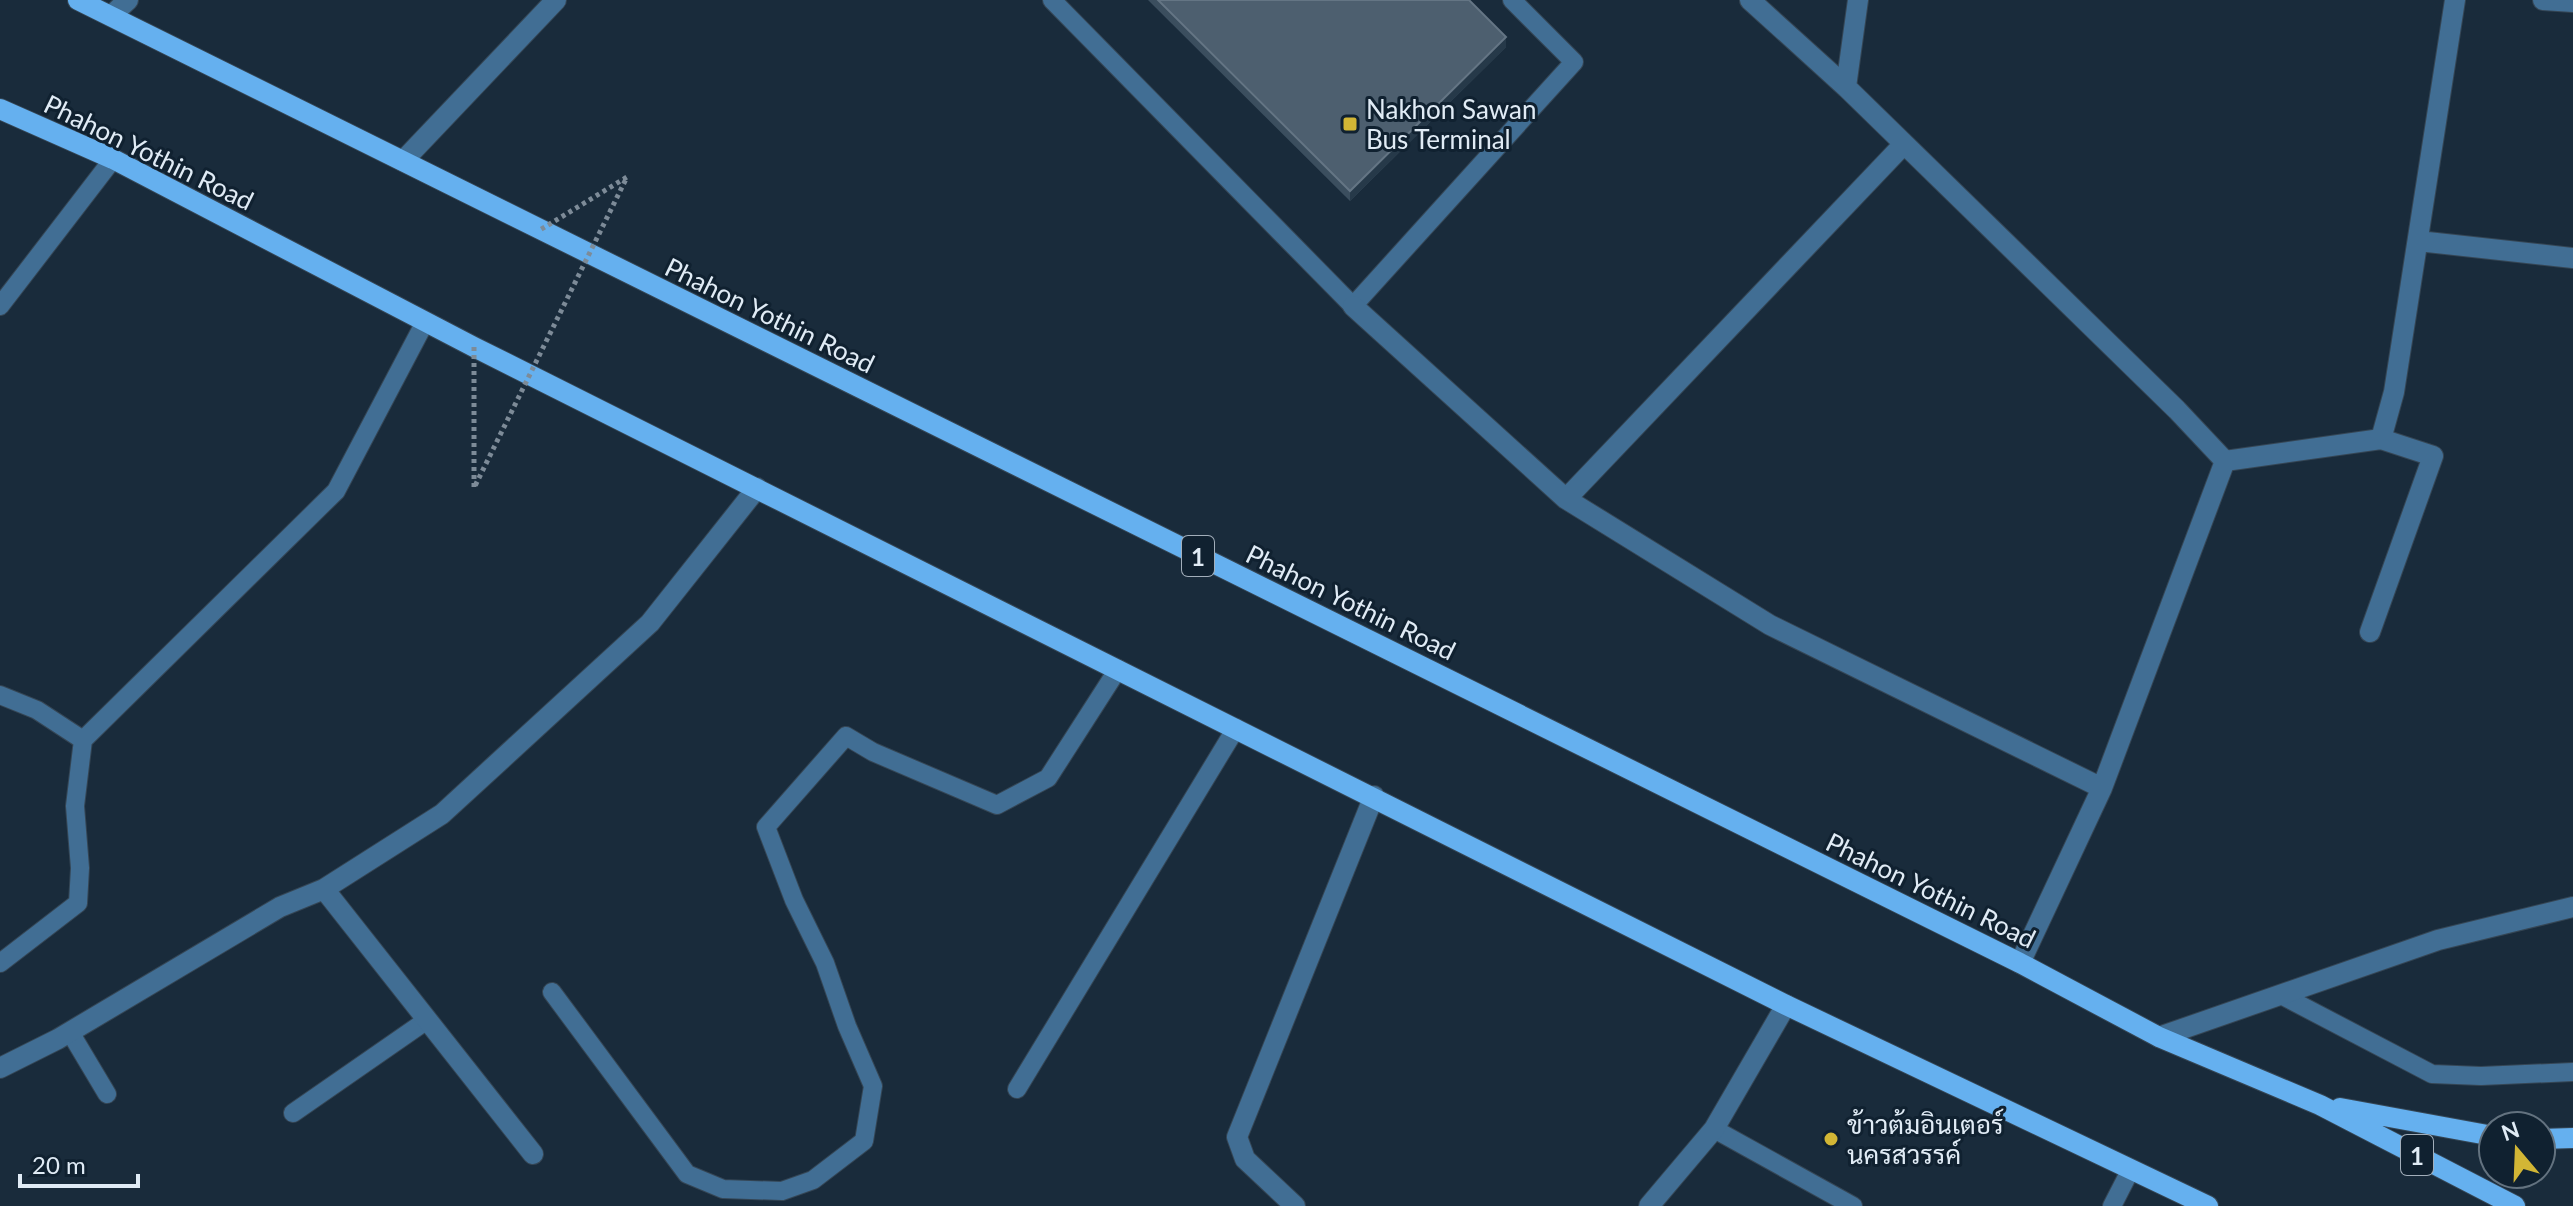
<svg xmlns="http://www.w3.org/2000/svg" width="2573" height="1206" viewBox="0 0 2573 1206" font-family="Lato,Sarabun,sans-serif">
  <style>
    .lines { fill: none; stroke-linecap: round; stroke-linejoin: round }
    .service-casing { stroke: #354655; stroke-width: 20 }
    .minor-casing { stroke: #354655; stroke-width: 22 }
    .tertiary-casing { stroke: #354655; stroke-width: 22 }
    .primary-casing { stroke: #354655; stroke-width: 22 }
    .service { stroke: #416e94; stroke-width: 18 }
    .minor { stroke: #416e94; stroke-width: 20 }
    .tertiary { stroke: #416e94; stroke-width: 20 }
    .primary { stroke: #65b0ef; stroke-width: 20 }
    .path-bridge { stroke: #7d8b98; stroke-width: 5; stroke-dasharray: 4 4; stroke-linecap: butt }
    .wall { fill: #3b4e5e }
    .shaded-wall { fill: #263949 }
    .building { fill: #4d5f6f; stroke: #647584; stroke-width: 2 }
    .poi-dot { fill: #d2b635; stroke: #102130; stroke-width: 3 }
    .labels { text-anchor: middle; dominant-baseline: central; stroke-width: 6; stroke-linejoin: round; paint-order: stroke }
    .shield { fill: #102130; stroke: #a2aeba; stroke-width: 2 }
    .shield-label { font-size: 24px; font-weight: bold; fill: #e0ebf5 }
    .poi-label { font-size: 26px; fill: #e0ebf5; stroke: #102130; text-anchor: start }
    .street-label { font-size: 26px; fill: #e0ebf5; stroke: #102130 }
  </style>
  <rect width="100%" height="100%" fill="#192b3b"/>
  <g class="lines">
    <defs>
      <path id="service" d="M 1052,0 L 1353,306 L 1574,62 L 1512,0
        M 0,306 L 113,159
        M 0,695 L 37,710 L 83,740 L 336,491 L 425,322
        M 0,963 L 78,903 L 80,868 L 75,806 L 83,740
        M 552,992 L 687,1174 L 723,1189 L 782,1191 L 813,1180 L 864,1141 L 873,1086 L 847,1026 L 825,963 L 794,900 L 766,827 L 846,736 L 873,752 L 997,805 L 1048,778 L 1118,669
        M 2281,995 L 2432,1074 L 2481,1076 L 2573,1072
        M 70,1032 L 107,1094
        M 1017,1089 L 1236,728
        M 293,1113 L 427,1020
        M 1714,1129 L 1853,1206
        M 2112,1206 L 2131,1169"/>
      <path id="minor" d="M 1750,0 L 1846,87 L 2177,410 L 2225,461 L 2102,788 L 2020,963
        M 2543,0 L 2573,2
        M 111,16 L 128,0
        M 1846,87 L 1858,0
        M 403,161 L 556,0
        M 2418,241 L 2573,258
        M 1353,306 L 1566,499 L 1770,625 L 2102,788
        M 2225,461 L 2381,439 L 2394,392 L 2455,0
        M 1566,499 L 1903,145
        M 2370,632 L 2433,456 L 2381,439
        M 324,889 L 533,1154
        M 2159,1037 L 2438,940 L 2573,907
        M 0,1068 L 58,1039 L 280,907 L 324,889 L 442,814 L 650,623 L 757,488
        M 1295,1206 L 1245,1159 L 1237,1137 L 1374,796"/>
      <path id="tertiary" d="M 1649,1206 L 1714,1129 L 1786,1005"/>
      <path id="primary" d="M 78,0 L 2020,963 L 2159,1037 L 2320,1105 L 2515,1206
        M 0,109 L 113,159 L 474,347 L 1786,1005 L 2208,1206
        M 2340,1108 L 2493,1136
        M 2541,1139 L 2573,1138"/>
    </defs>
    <use href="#service" class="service-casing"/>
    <use href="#minor" class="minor-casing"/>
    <use href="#tertiary" class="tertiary-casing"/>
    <use href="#primary" class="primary-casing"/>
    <use href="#service" class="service"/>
    <use href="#minor" class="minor"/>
    <use href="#tertiary" class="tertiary"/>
    <use href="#primary" class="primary"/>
    <path class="path-bridge" d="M 474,347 L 474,488 L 627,177 L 540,230"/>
  </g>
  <path class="wall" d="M 1148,0 L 1469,0 L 1506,47 L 1350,201 Z"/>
  <path class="shaded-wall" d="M 1506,37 L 1506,47 L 1350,201 L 1350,191 Z"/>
  <path class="building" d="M 1158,0 L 1469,0 L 1506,37 L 1350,191 Z"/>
  <g class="poi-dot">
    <rect x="1342" y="116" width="16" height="16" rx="4"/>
    <circle cx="1831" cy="1139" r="8"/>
  </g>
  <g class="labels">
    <g class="shield">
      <rect x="1182" y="536" width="32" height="40" rx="6"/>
      <rect x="2401" y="1135" width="32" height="40" rx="6"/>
    </g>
    <g class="shield-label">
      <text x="1198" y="556">1</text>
      <text x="2417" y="1155">1</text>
    </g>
    <g class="poi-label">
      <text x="1366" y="109">Nakhon Sawan<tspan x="1366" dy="30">Bus Terminal</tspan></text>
      <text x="1847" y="1124">ข้าวต้มอินเตอร์<tspan x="1847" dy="30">นครสวรรค์</tspan></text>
    </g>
    <g class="street-label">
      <text transform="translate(149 152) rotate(26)">Phahon Yothin Road</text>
      <text transform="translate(770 315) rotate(26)">Phahon Yothin Road</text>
      <text transform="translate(1351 602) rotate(26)">Phahon Yothin Road</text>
      <text transform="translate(1931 890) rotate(26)">Phahon Yothin Road</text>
    </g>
  </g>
  <g transform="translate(2517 1150) rotate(341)"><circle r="38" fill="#102130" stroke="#63727f" stroke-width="2"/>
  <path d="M0-6L14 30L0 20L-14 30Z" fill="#d2b635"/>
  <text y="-12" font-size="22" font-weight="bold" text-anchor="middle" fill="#e0ebf5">N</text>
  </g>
  <path d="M20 1174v12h118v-12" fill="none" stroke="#e0ebf5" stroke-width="4"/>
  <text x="32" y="1174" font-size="24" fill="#e0ebf5" stroke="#102130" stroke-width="6" paint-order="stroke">20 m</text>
</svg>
